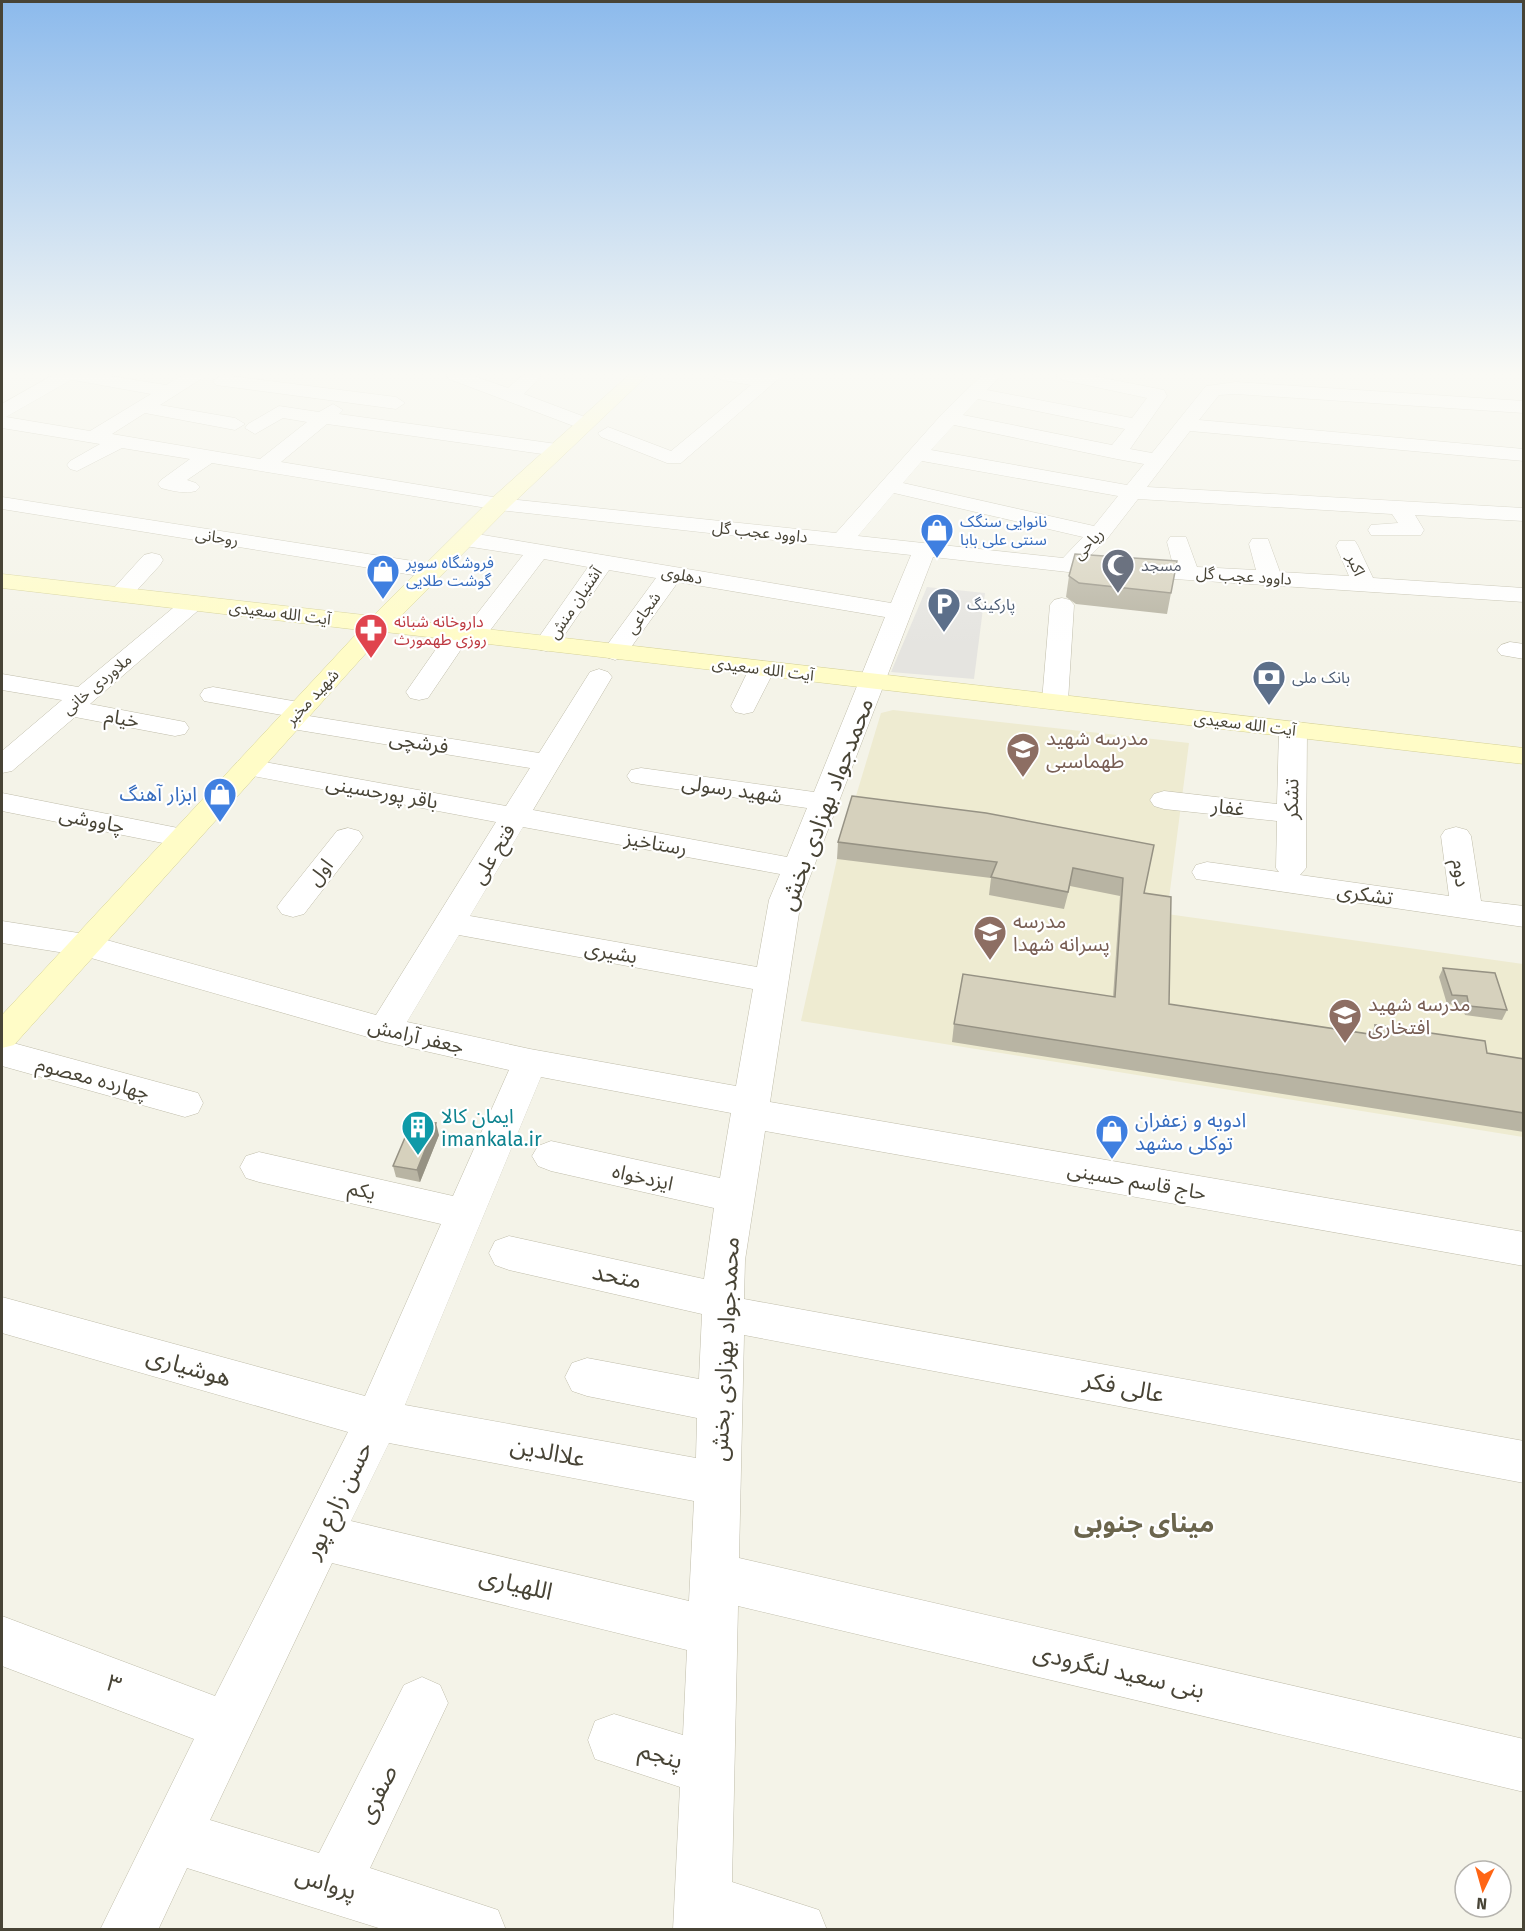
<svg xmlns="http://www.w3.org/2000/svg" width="1525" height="1931" viewBox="0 0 1525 1931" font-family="'Fira Sans','Noto Sans Arabic',sans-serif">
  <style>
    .education { fill: #eeebd1 }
    .parking { fill: #e5e4e0 }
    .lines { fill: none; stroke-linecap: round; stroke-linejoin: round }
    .street-casing { stroke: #c0bdaa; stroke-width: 1 }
    .secondary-casing { stroke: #d5d197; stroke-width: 1 }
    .street { fill: #fff; fill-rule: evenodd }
    .secondary { fill: #fffcc7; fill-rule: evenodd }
    .wall { fill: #b8b4a3 }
    .shaded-wall { fill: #969284 }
    .building { fill: #d6d1bd; stroke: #969284; stroke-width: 1.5 }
    .labels { text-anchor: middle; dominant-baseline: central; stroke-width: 4.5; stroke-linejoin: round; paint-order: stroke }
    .far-shop-label { font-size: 16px; fill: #366cbe; stroke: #fff; text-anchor: start }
    .far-street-label { font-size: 16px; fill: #484436; stroke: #fff }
    .far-worship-label { font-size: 16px; fill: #5b616d; stroke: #fff; text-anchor: start }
    .far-service-label { font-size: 16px; fill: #4e5e75; stroke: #fff; text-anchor: start }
    .far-health-label { font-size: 16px; fill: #be3a42; stroke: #fff; text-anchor: start }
    .street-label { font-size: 20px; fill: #484436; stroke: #fff }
    .education-label { font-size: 20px; fill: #785e54; stroke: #fff; text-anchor: start }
    .shop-label { font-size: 20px; fill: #366cbe; stroke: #fff; text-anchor: end }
    .culture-label { font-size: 20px; fill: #0d838f; stroke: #fff; text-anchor: start }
    .near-street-label { font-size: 24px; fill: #484436; stroke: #fff }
    .near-neighbourhood-label { font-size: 26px; font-weight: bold; fill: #6b654d; stroke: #fff }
  </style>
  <rect width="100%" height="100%" fill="#f4f3e8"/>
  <path class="education" d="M 893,710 L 1189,743 L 1167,914 L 1523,964 L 1523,1137 L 801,1021 L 837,859 L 881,713 Z"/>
  <path class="parking" d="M 927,587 L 985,593 L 974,679 L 891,672 Z"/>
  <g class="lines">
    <defs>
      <path id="street" d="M 53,375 L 104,375 L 166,385 L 183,375 L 204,375 L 201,379 L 160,405 L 235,418 L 245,424 L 235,430 L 145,413 L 112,434 L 260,459 L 307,422 L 283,418 L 255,434 L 245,428 L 248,424 L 279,406 L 319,412 L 333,404 L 343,410 L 339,414 L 557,444 L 564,446 L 567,450 L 564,454 L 557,456 L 327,424 L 281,462 L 499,498 L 836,533 L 942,414 L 982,375 L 1001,375 L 987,390 L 1132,418 L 1147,398 L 1063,380 L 1054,375 L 1088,375 L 1164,390 L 1167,396 L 1130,449 L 1152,453 L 1206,386 L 1236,382 L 1524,401 L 1524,413 L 1236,394 L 1219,395 L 1199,420 L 1524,449 L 1524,461 L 1190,431 L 1147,487 L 1524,508 L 1524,521 L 1415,515 L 1424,530 L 1421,535 L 1371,535 L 1368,530 L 1371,525 L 1398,523 L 1392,514 L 1138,499 L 1107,539 L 1087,559 L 1173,565 L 1167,542 L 1170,537 L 1186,537 L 1197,567 L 1256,570 L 1249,544 L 1252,539 L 1268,539 L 1280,572 L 1349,576 L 1336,546 L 1339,541 L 1355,541 L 1358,546 L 1373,578 L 1524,588 L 1524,602 L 1068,572 L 933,557 L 801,900 L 770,1102 L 1524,1232 L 1524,1266 L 765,1131 L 745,1260 L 744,1299 L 1524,1441 L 1524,1483 L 744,1335 L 739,1558 L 1524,1739 L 1524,1792 L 738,1606 L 732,1882 L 819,1910 L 827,1930 L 673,1930 L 680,1787 L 595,1759 L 588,1740 L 595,1721 L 614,1714 L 683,1735 L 687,1650 L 332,1563 L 210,1820 L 319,1853 L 404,1685 L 422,1677 L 440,1685 L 448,1703 L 370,1868 L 498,1910 L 506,1930 L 385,1930 L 187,1868 L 158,1930 L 100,1930 L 194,1739 L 2,1666 L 2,1616 L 215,1696 L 348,1432 L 2,1333 L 2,1297 L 365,1396 L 441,1224 L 259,1182 L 246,1178 L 240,1167 L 246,1156 L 259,1152 L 453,1196 L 509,1070 L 385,1042 L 84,956 L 2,943 L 2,921 L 85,934 L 376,1015 L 496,822 L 248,775 L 238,773 L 234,767 L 238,761 L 248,759 L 506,806 L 530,768 L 280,727 L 277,721 L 282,715 L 204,701 L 200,695 L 204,689 L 213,687 L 310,704 L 314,710 L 309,716 L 539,753 L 590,672 L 599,669 L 608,672 L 612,677 L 533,810 L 787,857 L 807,808 L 641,784 L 631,782 L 627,776 L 631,770 L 641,768 L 814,792 L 885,617 L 678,582 L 624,657 L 615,660 L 606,657 L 602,652 L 656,578 L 609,570 L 555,649 L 546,651 L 537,649 L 534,644 L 588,567 L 544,559 L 482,641 L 466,642 L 428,698 L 419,700 L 410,698 L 406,692 L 450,629 L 466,628 L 523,555 L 465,546 L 457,544 L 454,539 L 457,534 L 465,532 L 891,603 L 911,555 L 499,510 L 212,463 L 187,480 L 196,483 L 200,487 L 196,491 C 185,494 172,491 161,488 L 158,484 L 161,480 L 190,459 L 122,448 L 77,471 L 70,469 L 67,465 L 70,461 L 100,444 L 2,428 L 2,404 ZM 71,380 L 73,380 L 151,394 L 90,431 L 6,417 ZM 978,399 L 1125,429 L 1112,445 L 963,415 ZM 954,425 L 1117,459 L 1144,464 L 1127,485 L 931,450 ZM 922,461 L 1118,496 L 1094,526 L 903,483 ZM 894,493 L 1083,537 L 1063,558 L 858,536 ZM 523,827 L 780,874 L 769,900 L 757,967 L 470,916 ZM 459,935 L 753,989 L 736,1086 L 530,1049 L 407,1022 ZM 541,1077 L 731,1113 L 720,1178 L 551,1141 L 538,1146 L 532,1156 L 538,1166 L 551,1171 L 714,1208 L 704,1279 L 509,1236 L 495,1241 L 489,1253 L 495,1265 L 509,1270 L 702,1314 L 699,1379 L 587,1358 L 572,1363 L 565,1377 L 572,1391 L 587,1396 L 697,1418 L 696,1458 L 405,1405 ZM 389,1443 L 694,1501 L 689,1601 L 351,1521 Z
        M 222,375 L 396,397 L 405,403 L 396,409 L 216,385 L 213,381 Z
        M 446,375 L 471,375 L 508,388 L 523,375 L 542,375 L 524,394 L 593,420 L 596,424 L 586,430 L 579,428 L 449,379 Z
        M 713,375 L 783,375 L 681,463 L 667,463 L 601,437 L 598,433 L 608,427 L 671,451 L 751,385 L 722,380 Z
        M 2,497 L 432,564 L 440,566 L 444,571 L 440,576 L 432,578 L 2,509 Z
        M 152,553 L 160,555 L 163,560 L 160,565 L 128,600 L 112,600 L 108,595 L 112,590 L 144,555 Z
        M 193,596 L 201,598 L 205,603 L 201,608 L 90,704 L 185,722 L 189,728 L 185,734 L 175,736 L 75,717 L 12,771 L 2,773 L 2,751 L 62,700 L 2,690 L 2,674 L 78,687 L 185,598 Z
        M 1062,598 L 1070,600 L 1074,605 L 1068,701 L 1064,707 L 1055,709 L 1046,707 L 1042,701 L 1050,605 L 1054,600 Z
        M 1510,642 L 1524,644 L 1524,659 L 1501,655 L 1497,650 L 1501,645 Z
        M 762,661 L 771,664 L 775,669 L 753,712 L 744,714 L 735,712 L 731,706 L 749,669 L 753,664 Z
        M 1293,721 L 1303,723 L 1307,729 L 1306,868 L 1300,875 L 1449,896 L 1441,836 L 1445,830 L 1456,827 L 1467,830 L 1471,836 L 1481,901 L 1524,906 L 1524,927 L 1196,879 L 1192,872 L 1196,865 L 1207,862 L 1279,872 L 1276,868 L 1277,821 L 1164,809 L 1154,806 L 1150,800 L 1154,794 L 1164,791 L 1277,804 L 1279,729 L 1283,723 Z
        M 2,793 L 183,829 L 194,832 L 198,838 L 194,844 L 183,847 L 2,811 Z
        M 348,828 L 359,831 L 363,837 L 359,843 L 304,914 L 293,917 L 282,914 L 277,907 L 282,900 L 337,831 Z
        M 2,1040 L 198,1093 L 203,1103 L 198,1113 L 185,1117 L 2,1066 Z"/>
      <path id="secondary" d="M 629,375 L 648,375 L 507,509 L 398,619 L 1524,748 L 1524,764 L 385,632 L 14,1045 L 2,1048 L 2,1015 L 360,630 L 2,588 L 2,574 L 373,616 L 491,499 Z"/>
    </defs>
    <use href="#street" class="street-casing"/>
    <use href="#secondary" class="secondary-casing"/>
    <use href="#street" class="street"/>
    <use href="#secondary" class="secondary"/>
  </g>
  <path class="wall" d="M 1069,576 L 1171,593 L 1167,614 L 1076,604 L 1066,597 Z
    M 838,842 L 1154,845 L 1144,893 L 1169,1004 L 1371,1034 L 1375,1025 L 1487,1053 L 1524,1059 L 1524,1132 L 952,1042 L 954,1024 L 1113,997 L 1120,896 L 1070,886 L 1064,909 L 989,895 L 991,878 L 837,859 Z
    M 1443,968 L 1507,1010 L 1502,1020 L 1465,1015 L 1462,1006 L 1447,1004 L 1439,977 Z
    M 439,1135 L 420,1182 L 396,1177 L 393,1166 Z"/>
  <path class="shaded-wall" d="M 436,1123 L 439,1135 L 420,1182 L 417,1170 Z"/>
  <path class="building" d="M 1075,554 L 1177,561 L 1171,593 L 1079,583 L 1069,576 Z
    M 852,796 L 986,813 L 1154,845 L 1144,893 L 1171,897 L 1169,1004 L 1376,1035 L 1375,1025 L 1485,1041 L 1487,1053 L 1524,1059 L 1524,1113 L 954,1024 L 963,974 L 1115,997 L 1123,878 L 1073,868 L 1068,892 L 991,877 L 997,862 L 838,842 Z
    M 1443,968 L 1495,973 L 1507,1010 L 1469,1006 L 1467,996 L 1452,995 Z
    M 412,1121 L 436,1123 L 417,1170 L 393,1166 Z"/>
  <linearGradient id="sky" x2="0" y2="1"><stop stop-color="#8cbaec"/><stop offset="0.58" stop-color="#fafaf5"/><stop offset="1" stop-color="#fafaf5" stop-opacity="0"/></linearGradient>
  <rect width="1525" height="645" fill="url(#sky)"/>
  <defs>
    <symbol id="shop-pin" viewBox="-11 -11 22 30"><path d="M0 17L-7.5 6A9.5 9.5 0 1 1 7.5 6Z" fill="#3f7fe0" stroke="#fff"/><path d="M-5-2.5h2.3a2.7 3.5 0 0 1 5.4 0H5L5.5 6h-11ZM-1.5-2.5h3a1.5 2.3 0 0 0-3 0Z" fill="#fff"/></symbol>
    <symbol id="mosque-pin" viewBox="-11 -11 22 30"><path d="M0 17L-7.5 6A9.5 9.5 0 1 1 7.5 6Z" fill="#6b7280" stroke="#fff"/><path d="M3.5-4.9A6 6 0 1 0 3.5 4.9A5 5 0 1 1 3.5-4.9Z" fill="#fff"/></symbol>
    <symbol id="parking-pin" viewBox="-11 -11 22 30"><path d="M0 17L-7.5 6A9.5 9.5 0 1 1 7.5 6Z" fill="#5c6f8a" stroke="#fff"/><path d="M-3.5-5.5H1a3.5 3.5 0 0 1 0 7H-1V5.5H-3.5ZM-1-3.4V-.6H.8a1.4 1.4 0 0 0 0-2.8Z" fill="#fff"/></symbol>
    <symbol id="pharmacy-pin" viewBox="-11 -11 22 30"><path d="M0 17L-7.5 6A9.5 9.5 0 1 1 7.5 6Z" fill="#e0444e" stroke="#fff"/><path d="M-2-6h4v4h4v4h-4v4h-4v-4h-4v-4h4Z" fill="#fff"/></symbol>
    <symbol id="bank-pin" viewBox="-11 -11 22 30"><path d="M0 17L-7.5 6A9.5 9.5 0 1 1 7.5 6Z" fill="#5c6f8a" stroke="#fff"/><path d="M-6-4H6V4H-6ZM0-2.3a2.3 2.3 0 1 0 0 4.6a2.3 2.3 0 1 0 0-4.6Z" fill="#fff"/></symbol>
    <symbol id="school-pin" viewBox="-11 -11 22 30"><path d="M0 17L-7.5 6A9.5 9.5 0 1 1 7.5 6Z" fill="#8d6e63" stroke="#fff"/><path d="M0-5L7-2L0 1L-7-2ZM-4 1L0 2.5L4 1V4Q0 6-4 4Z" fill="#fff"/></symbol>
    <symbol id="building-pin" viewBox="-11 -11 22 30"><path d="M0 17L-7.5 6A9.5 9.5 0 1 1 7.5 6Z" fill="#0f9aa8" stroke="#fff"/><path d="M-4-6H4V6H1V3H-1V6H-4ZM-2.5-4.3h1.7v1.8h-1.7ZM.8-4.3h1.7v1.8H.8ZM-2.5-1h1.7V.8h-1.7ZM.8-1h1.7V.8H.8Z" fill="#fff"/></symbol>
  </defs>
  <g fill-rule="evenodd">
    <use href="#shop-pin" x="918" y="511" width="38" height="52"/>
    <use href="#mosque-pin" x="1099" y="546" width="38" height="52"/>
    <use href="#shop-pin" x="364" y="552" width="38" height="52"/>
    <use href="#parking-pin" x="925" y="585" width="38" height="52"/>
    <use href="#pharmacy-pin" x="352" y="611" width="38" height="52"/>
    <use href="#bank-pin" x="1250" y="658" width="38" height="52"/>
    <use href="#school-pin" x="1004" y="730" width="38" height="52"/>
    <use href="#shop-pin" x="201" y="775" width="38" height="52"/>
    <use href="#school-pin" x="971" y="913" width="38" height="52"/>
    <use href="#school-pin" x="1326" y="996" width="38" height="52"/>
    <use href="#building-pin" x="399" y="1108" width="38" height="52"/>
    <use href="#shop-pin" x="1093" y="1112" width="38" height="52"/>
  </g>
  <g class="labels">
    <g class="far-shop-label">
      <text x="960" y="521">نانوایی سنگک<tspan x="960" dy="18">سنتی علی بابا</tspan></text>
      <text x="406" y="562">فروشگاه سوپر<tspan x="406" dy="18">گوشت طلایی</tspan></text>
    </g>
    <g class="far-street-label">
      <text transform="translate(760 532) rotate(6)">داوود عجب گل</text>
      <text transform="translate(217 537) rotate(9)">روحانی</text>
      <text transform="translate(1088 544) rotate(-46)">ریاحی</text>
      <text transform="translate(1356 565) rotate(67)">اکبر</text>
      <text transform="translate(682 575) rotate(10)">دهلوی</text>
      <text transform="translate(1244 576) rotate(4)">داوود عجب گل</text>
      <text transform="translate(575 603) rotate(-56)">آشتیان منش</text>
      <text transform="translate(280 613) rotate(7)">آیت الله سعیدی</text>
      <text transform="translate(643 613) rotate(-54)">شجاعی</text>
      <text transform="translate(763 669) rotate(7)">آیت الله سعیدی</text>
      <text transform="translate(97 684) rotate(-40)">ملاوردی خانی</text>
      <text transform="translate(312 697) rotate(-47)">شهید مخبر</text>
      <text transform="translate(1245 724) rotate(7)">آیت الله سعیدی</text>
    </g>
    <g class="far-worship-label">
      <text x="1141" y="565">مسجد</text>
    </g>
    <g class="far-service-label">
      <text x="967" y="604">پارکینگ</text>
      <text x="1292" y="677">بانک ملی</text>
    </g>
    <g class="far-health-label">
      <text x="394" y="621">داروخانه شبانه<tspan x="394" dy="18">روزی طهمورث</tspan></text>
    </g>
    <g class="street-label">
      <text transform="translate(122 718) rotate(10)">خیام</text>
      <text transform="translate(419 742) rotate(9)">فرشچی</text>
      <text transform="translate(732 789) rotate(8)">شهید رسولی</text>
      <text transform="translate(382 792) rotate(10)">باقر پورحسینی</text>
      <text transform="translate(1291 799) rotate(-89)">تشکر</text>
      <text transform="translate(1228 807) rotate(6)">غفار</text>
      <text transform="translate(92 820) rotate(11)">چاووشی</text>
      <text transform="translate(656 843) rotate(10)">رستاخیز</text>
      <text transform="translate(493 854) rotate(-59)">فتح علی</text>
      <text transform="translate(320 872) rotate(-52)">اول</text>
      <text transform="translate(1461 873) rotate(81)">دوم</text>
      <text transform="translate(1365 894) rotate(8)">تشکری</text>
      <text transform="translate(611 952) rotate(10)">بشیری</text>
      <text transform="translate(416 1036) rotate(13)">جعفر آرامش</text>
      <text transform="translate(93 1078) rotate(15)">چهارده معصوم</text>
      <text transform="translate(643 1177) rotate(13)">ایزدخواه</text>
      <text transform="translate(1137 1181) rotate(10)">حاج قاسم حسینی</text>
      <text transform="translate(362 1190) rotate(13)">یکم</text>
    </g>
    <g class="education-label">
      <text x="1046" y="738">مدرسه شهید<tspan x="1046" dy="23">طهماسبی</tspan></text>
      <text x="1013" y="921">مدرسه<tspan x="1013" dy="23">پسرانه شهدا</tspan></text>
      <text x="1368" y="1004">مدرسه شهید<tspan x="1368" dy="23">افتخاری</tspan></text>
    </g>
    <g class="shop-label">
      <text x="197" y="794">ابزار آهنگ</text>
      <text x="1135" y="1120" text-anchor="start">ادویه و زعفران<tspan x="1135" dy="23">توکلی مشهد</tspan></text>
    </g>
    <g class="culture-label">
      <text x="441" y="1116">ایمان کالا<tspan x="441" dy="23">imankala.ir</tspan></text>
    </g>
    <g class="near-street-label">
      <text transform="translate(826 804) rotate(-69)">محمدجواد بهزادی بخش</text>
      <text transform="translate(617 1276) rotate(12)">متحد</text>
      <text transform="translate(725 1349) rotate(-87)">محمدجواد بهزادی بخش</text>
      <text transform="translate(189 1367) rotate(16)">هوشیاری</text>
      <text transform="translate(1124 1387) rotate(11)">عالی فکر</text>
      <text transform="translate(548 1452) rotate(11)">علاالدین</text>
      <text transform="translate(338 1500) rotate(-64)">حسن زارع پور</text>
      <text transform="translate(516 1584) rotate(13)">اللهیاری</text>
      <text transform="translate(1119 1671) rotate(13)">بنی سعید لنگرودی</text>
      <text transform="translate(114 1684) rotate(21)">۳</text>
      <text transform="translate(661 1755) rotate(17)">پنجم</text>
      <text transform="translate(377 1794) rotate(-64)">صفری</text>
      <text transform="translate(326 1883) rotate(17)">پرواس</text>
    </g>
    <g class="near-neighbourhood-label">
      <text x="1144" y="1523">مینای جنوبی</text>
    </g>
  </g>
  <rect width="1525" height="1931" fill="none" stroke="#484436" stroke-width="6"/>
  <g transform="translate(1483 1889) rotate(185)"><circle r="28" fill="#ffffff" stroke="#b6b4af" stroke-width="1.5"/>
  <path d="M0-4.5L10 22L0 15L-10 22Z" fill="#ff6514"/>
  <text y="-9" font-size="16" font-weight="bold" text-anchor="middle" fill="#484436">N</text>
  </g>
</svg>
